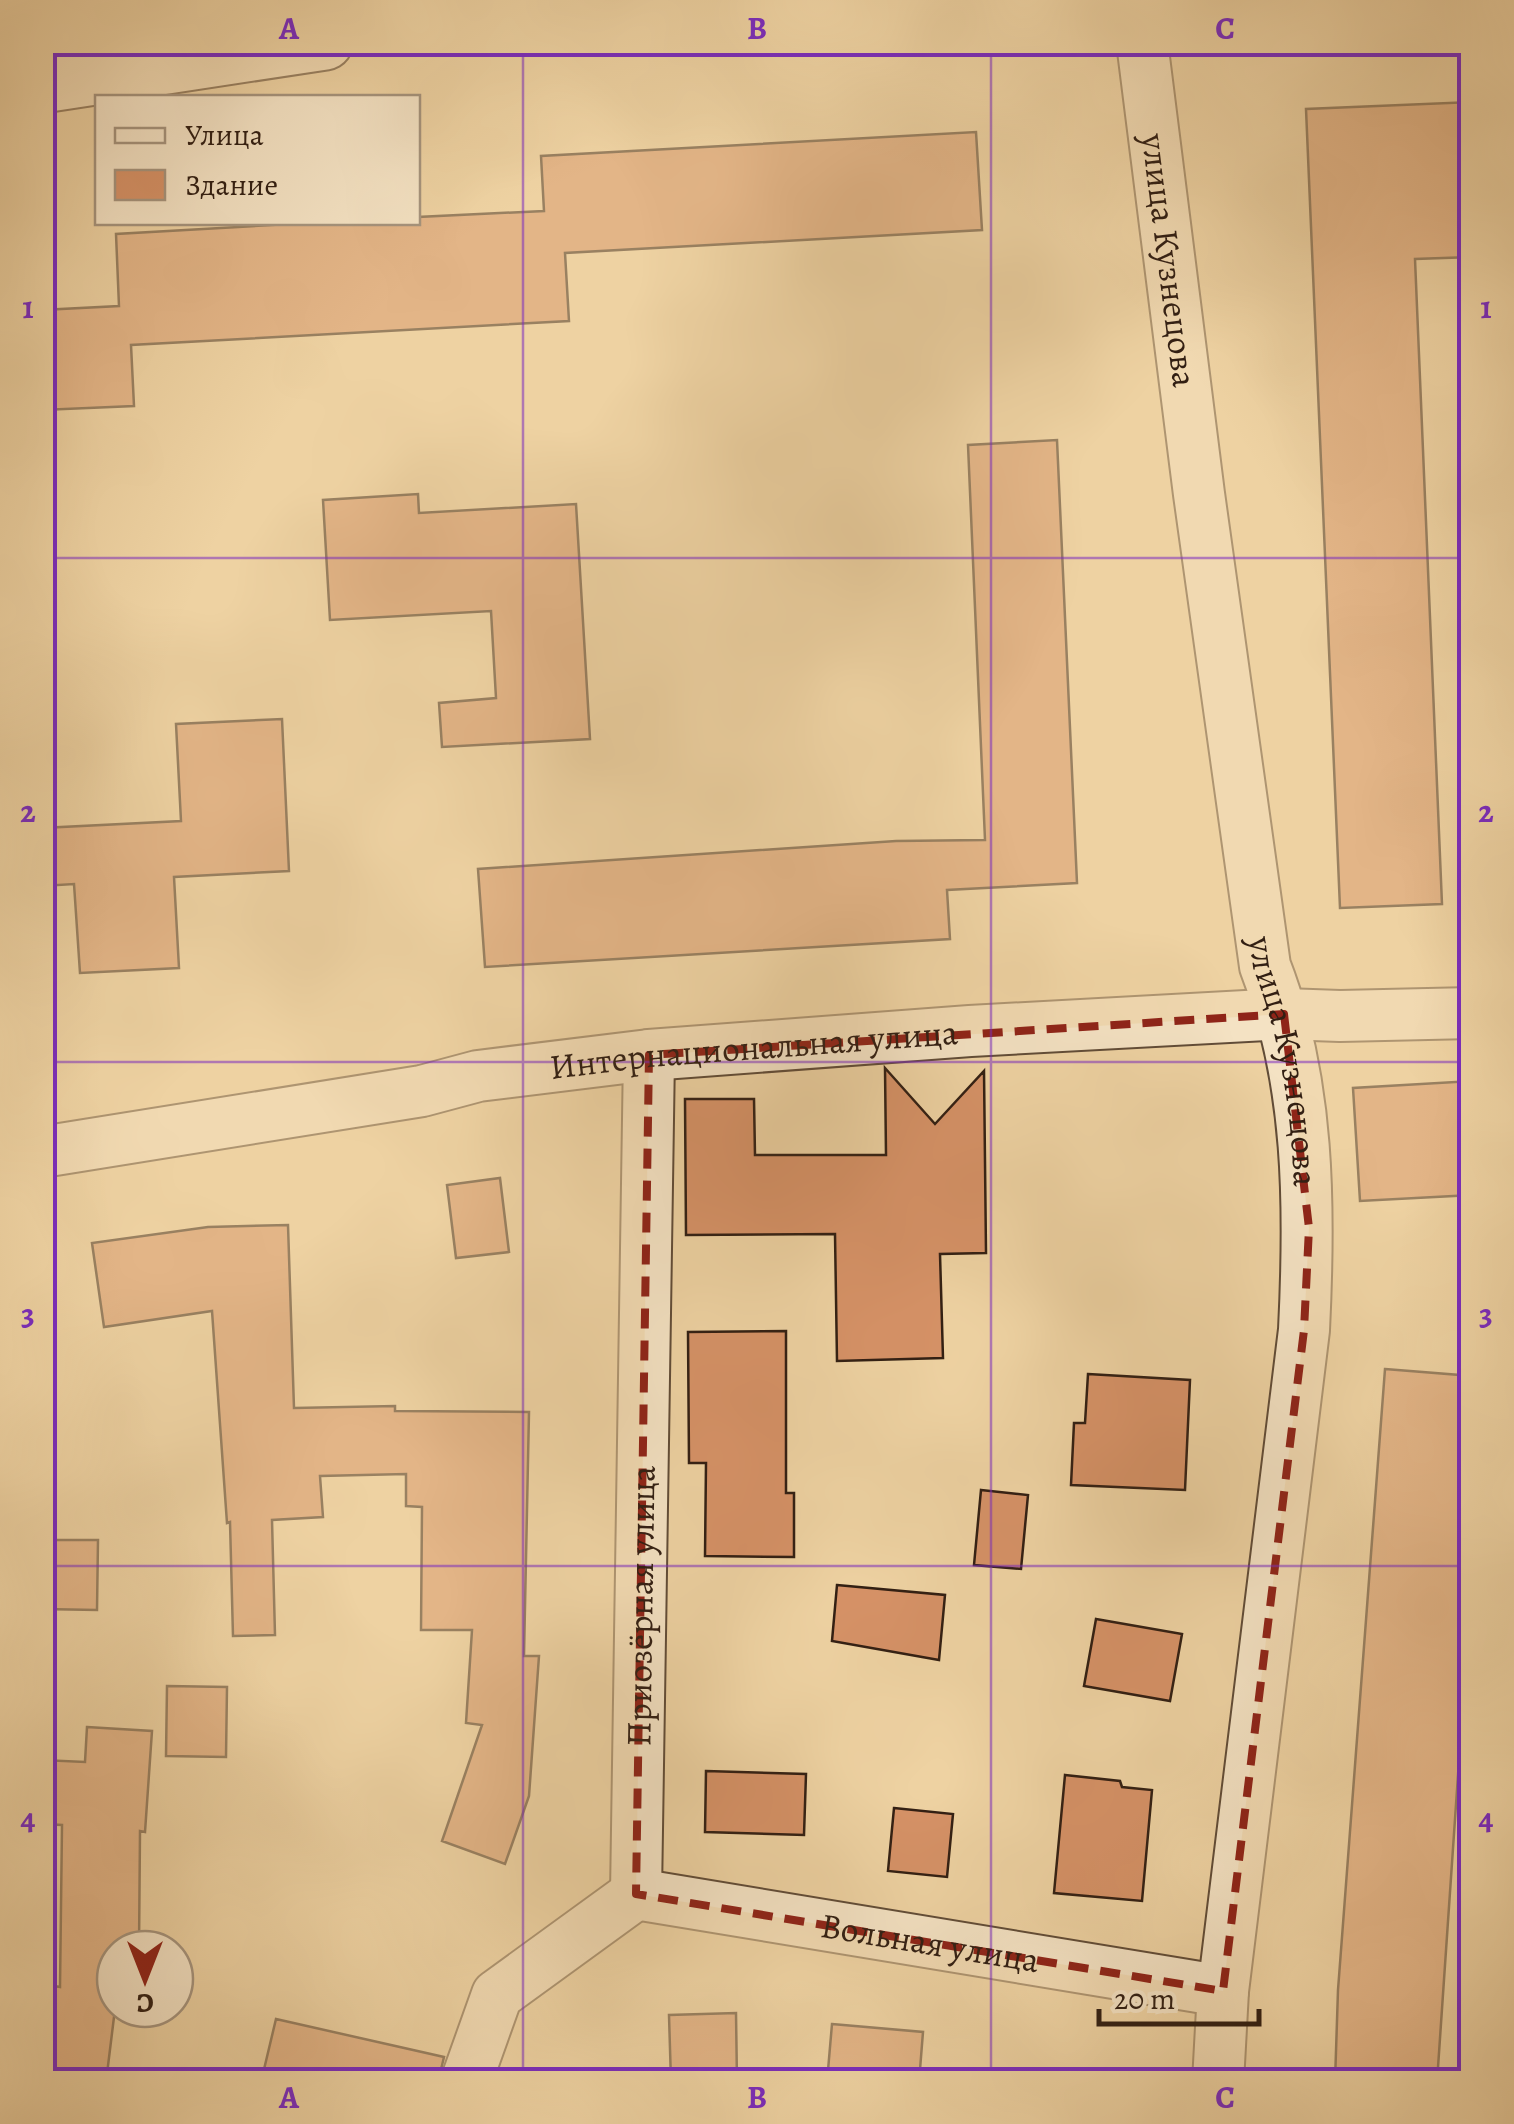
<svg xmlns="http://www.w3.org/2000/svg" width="1514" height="2124" viewBox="0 0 1514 2124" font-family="Alegreya,serif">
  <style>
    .building { fill: #d69267; stroke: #321f13; stroke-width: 2.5 }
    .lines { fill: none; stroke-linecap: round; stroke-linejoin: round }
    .street-casing { stroke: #614c37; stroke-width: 54 }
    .secondary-casing { stroke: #321f13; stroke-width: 59 }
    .street { stroke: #f4e2c3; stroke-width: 50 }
    .secondary { stroke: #f4e2c3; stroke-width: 55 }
    .marked { fill: none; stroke: #8f2418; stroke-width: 8; stroke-dasharray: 20 12; stroke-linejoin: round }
    .grid { fill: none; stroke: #7b2cbf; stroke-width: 2.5; stroke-opacity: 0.55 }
    .labels { text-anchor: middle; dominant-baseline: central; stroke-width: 8; stroke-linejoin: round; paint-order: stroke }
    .street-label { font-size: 35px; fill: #321f13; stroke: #f4e2c3 }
    .neatline { fill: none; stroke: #7b2cbf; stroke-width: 4 }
    .grid-label { font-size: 32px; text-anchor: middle; font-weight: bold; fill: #7b2cbf }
  </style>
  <rect width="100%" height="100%" fill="#eed2a2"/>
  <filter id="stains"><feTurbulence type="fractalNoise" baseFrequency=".002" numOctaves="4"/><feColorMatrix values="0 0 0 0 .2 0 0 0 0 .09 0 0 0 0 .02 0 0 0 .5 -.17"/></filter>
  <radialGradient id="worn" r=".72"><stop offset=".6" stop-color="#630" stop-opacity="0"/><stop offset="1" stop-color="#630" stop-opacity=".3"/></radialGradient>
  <path class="building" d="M 1472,102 L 1472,257 L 1415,259 L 1442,904 L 1340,908 L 1306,109 Z
    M 976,132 L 982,230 L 565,253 L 569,321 L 131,345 L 134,406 L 42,410 L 42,310 L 119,306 L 116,234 L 324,222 L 418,222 L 418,217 L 544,211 L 541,156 Z
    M 1057,440 L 1077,883 L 947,890 L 950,939 L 485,967 L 478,869 L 896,841 L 985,840 L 968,445 Z
    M 418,494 L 419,513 L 576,504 L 590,739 L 442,747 L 439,703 L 496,698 L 491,611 L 330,620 L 323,500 Z
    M 282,719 L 289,871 L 174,877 L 179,968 L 80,973 L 74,884 L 42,886 L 42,828 L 181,821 L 176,724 Z
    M 885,1068 L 935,1124 L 984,1071 L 986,1253 L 940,1254 L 943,1358 L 837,1361 L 835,1234 L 686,1235 L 685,1099 L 754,1099 L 755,1155 L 886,1155 Z
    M 1472,1081 L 1472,1195 L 1360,1201 L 1353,1088 Z
    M 500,1178 L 509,1252 L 456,1258 L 447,1185 Z
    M 288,1225 L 294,1408 L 395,1406 L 395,1411 L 529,1412 L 524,1656 L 539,1656 L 529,1796 L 505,1864 L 442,1841 L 482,1725 L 466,1723 L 472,1630 L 421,1630 L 422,1507 L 406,1506 L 406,1474 L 320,1476 L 323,1517 L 272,1520 L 275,1635 L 233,1636 L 230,1522 L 227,1523 L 212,1311 L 104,1327 L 92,1243 L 208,1227 Z
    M 786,1331 L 786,1493 L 794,1493 L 794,1557 L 705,1556 L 706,1463 L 689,1463 L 688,1332 Z
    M 1385,1369 L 1472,1376 L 1472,1571 L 1437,2082 L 1335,2082 L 1338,1990 Z
    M 1088,1374 L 1190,1380 L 1185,1490 L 1071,1485 L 1074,1423 L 1085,1423 Z
    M 981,1490 L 1028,1495 L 1021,1569 L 974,1565 Z
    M 42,1540 L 98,1540 L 97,1610 L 42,1609 Z
    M 837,1585 L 945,1595 L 939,1660 L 832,1641 Z
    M 1096,1619 L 1182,1634 L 1170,1701 L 1084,1686 Z
    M 167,1686 L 227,1687 L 226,1757 L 166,1756 Z
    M 87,1727 L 152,1731 L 145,1832 L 140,1831 L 139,1949 L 115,1949 L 115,2009 L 106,2082 L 42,2082 L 42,2025 L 49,2026 L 54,1986 L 60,1987 L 62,1825 L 42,1824 L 42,1760 L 85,1762 Z
    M 706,1771 L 806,1774 L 804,1835 L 705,1832 Z
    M 1065,1775 L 1120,1781 L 1122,1787 L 1152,1790 L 1142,1901 L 1054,1893 Z
    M 894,1808 L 953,1814 L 947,1877 L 888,1871 Z
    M 736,2013 L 737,2082 L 671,2082 L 669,2015 Z
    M 276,2019 L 444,2057 L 438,2082 L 261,2082 Z
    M 832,2024 L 923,2032 L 919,2082 L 827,2082 Z"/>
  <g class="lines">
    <defs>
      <g id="street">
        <path id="s1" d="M 1142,42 L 1199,494 L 1265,966 C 1310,1081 1310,1208 1304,1330 L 1223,1991 L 1218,2082"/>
        <path id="s2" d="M 42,1152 L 422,1091 L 478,1076 L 649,1055 L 970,1031 L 1284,1014 L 1340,1016 L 1472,1013"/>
        <path id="s3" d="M 636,1894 L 649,1055"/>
        <path id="s4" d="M 636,1894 L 1223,1991"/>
        <path d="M 466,2082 L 497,1995 L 636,1894"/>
      </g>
      <path id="secondary" d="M 42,85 L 325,42"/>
    </defs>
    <use href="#street" class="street-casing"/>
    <use href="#secondary" class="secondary-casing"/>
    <use href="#street" class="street"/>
    <use href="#secondary" class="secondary"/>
  </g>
  <path d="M0 0H1514V2124H0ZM 1284,1014 L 1309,1228 L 1304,1330 L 1223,1991 L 636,1894 L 649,1055 Z" fill="#eed2a2" fill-opacity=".55" fill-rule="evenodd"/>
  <path class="marked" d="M 1284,1014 L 1309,1228 L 1304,1330 L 1223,1991 L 636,1894 L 649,1055 Z"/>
  <path class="grid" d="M 523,42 L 523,2082M 991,42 L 991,2082M 42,558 L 1472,558M 42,1062 L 1472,1062M 42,1566 L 1472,1566"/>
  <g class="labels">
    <g class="street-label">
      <text stroke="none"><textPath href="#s1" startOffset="220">улица Кузнецова</textPath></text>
      <text stroke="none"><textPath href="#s2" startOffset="720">Интернациональная улица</textPath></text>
      <text stroke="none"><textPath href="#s1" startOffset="1030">улица Кузнецова</textPath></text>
      <text stroke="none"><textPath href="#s3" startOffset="288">Приозёрная улица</textPath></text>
      <text stroke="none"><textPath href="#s4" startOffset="298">Вольная улица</textPath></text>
    </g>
  </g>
  <rect width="1514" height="2124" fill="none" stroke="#eed2a2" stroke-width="110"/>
  <rect x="95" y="95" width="325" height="130" fill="#f4e2c3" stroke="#a6947d" stroke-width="2.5"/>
  <rect x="115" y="128" width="50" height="15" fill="#f4e2c3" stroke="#a6947d" stroke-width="2.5"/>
  <text x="185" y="145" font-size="30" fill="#321f13">Улица</text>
  <rect x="115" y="170" width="50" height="30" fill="#d69267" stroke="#a6947d" stroke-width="2.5"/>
  <text x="185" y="195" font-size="30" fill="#321f13">Здание</text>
  <g transform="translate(145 1979) rotate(180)"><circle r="48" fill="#f4e2c3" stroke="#a6947d" stroke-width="2.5"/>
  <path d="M0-8L18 38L0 25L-18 38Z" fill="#8f2418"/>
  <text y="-15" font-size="28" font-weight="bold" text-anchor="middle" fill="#321f13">С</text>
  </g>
  <path d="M1099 2009v15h160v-15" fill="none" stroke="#321f13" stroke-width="5"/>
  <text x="1114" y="2009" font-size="30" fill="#321f13" stroke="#f4e2c3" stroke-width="8" paint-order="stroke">20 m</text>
  <rect x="55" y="55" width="1404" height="2014" class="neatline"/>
  <g class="grid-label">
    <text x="289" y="39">A</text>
    <text x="757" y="39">B</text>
    <text x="1225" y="39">C</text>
    <text x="28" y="318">1</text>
    <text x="1486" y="318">1</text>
    <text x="28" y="822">2</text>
    <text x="1486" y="822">2</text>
    <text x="28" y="1325">3</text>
    <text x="1486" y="1325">3</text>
    <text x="28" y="1829">4</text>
    <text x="1486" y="1829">4</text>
    <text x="289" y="2108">A</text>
    <text x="757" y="2108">B</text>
    <text x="1225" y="2108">C</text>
  </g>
  <rect width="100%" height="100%" filter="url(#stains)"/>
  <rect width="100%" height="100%" fill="url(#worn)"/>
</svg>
